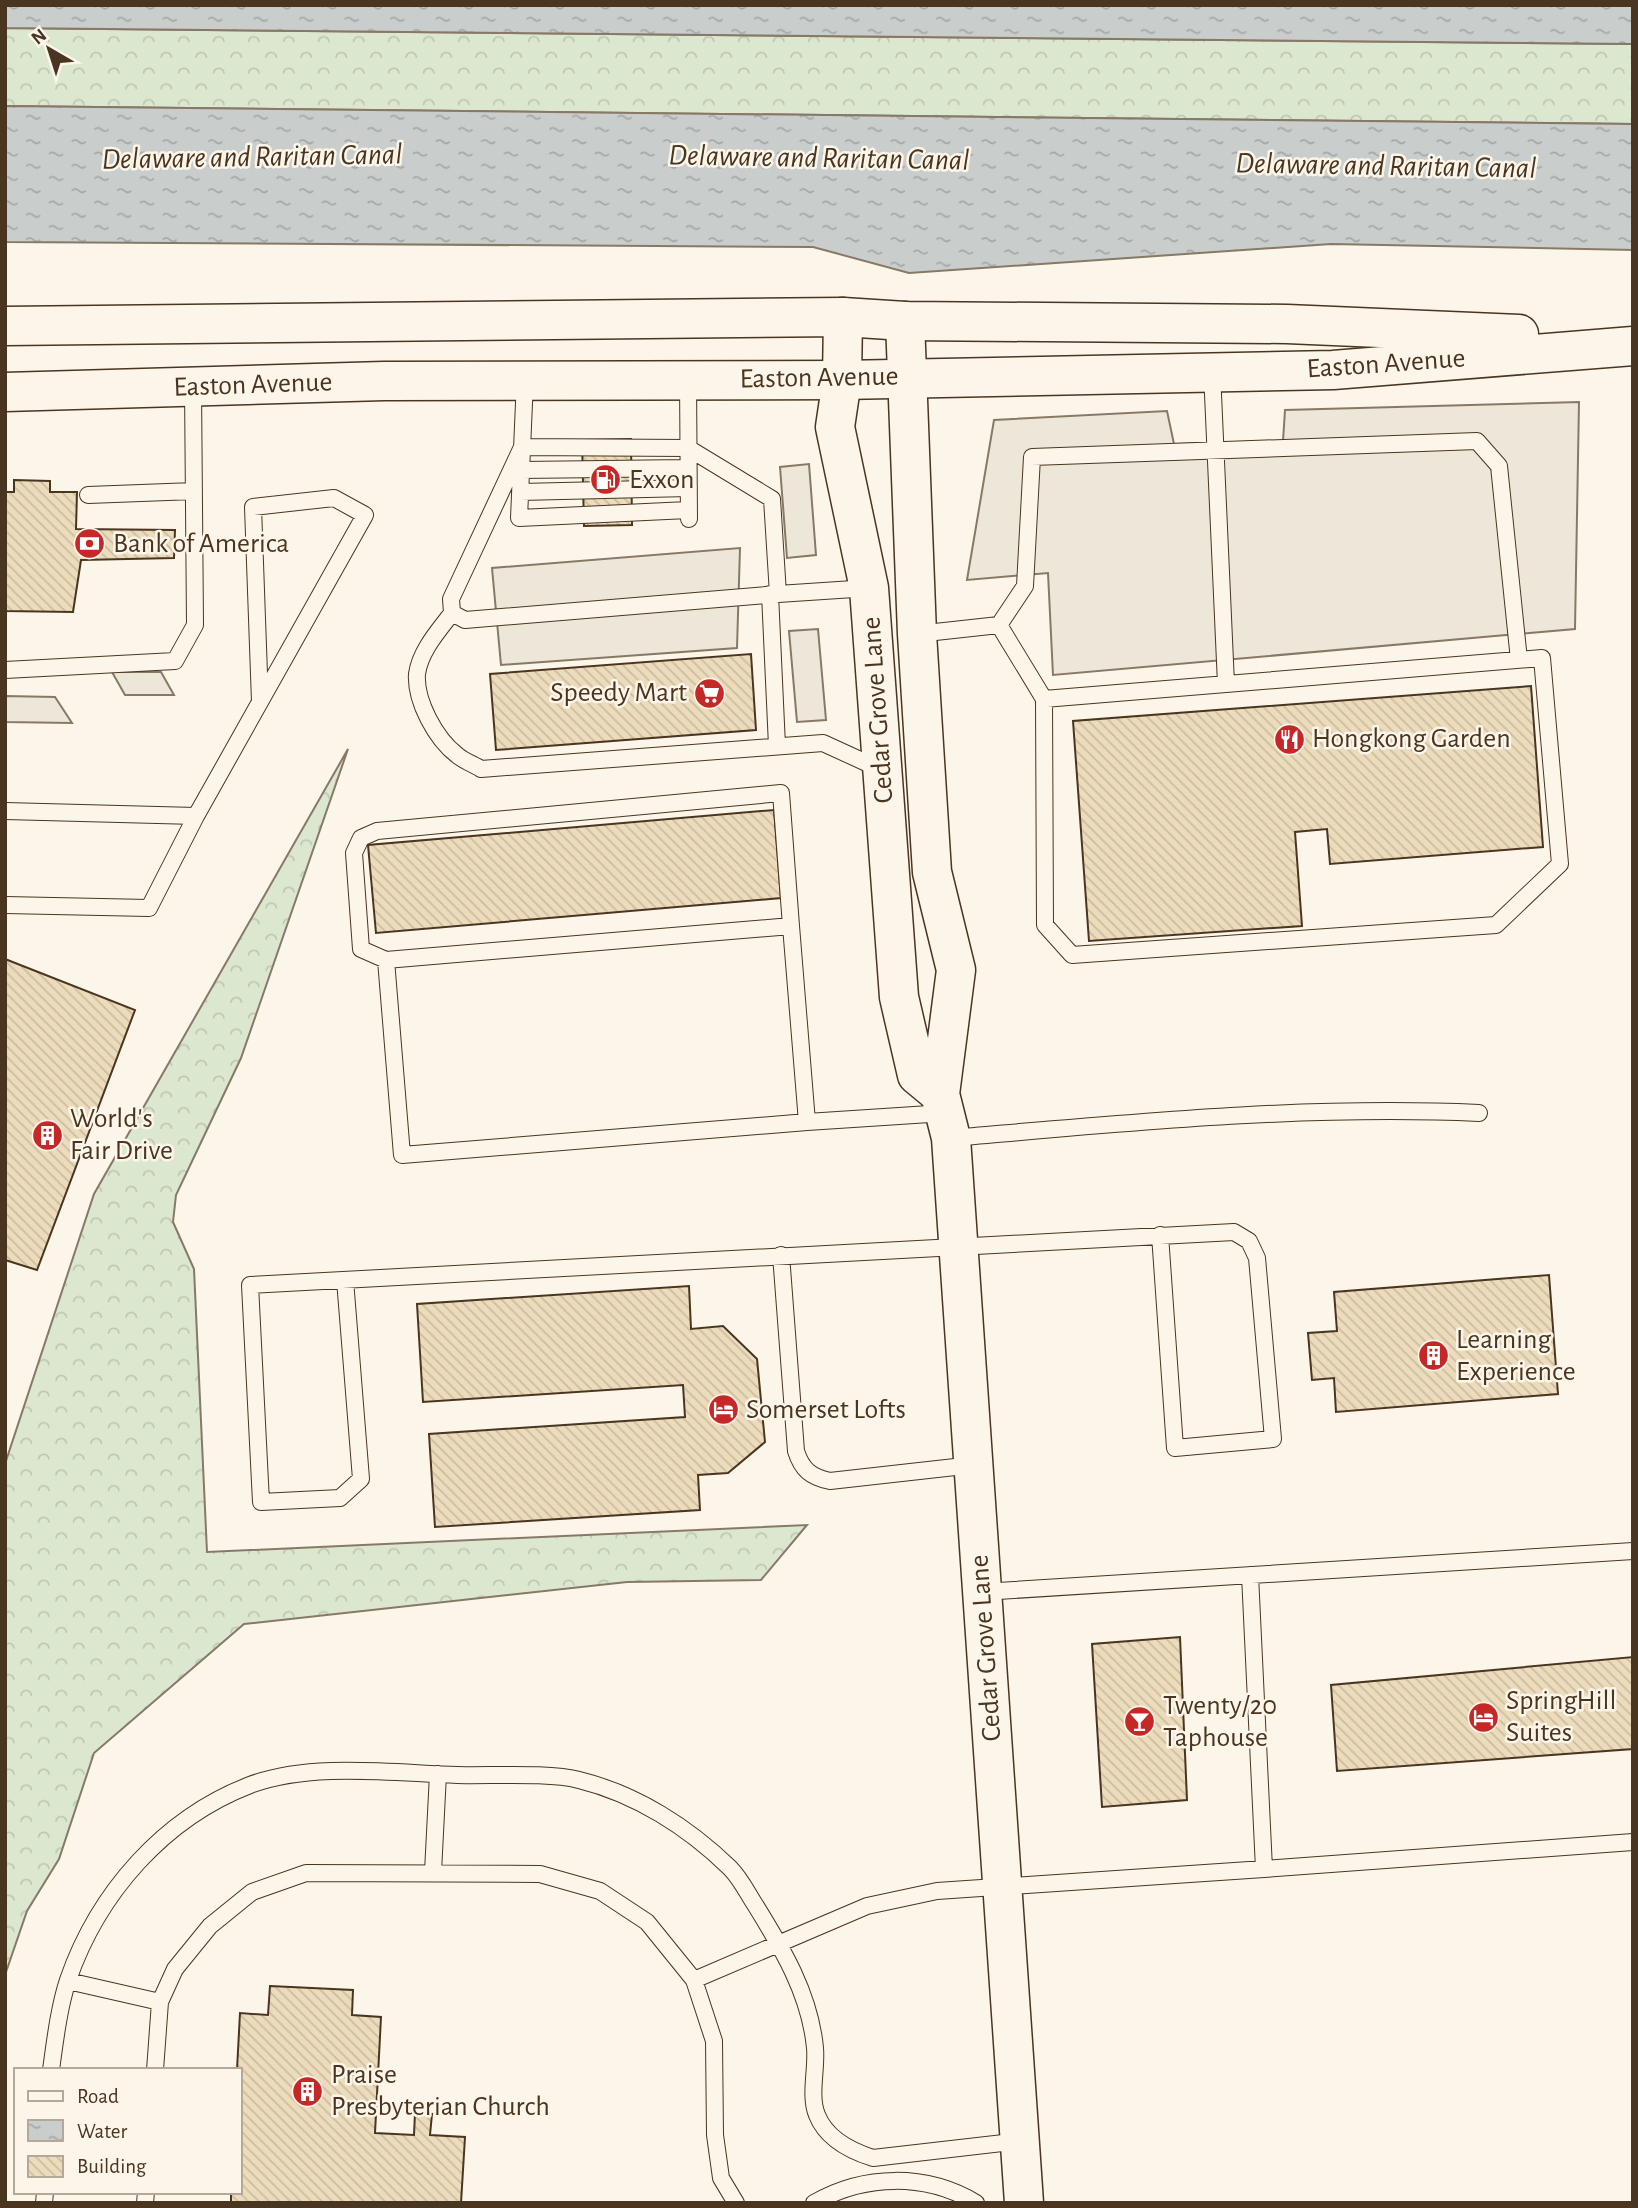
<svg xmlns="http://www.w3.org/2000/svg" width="1638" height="2208" viewBox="0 0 1638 2208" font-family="'Alegreya Sans',sans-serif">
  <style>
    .forest { fill: url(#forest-crowns); stroke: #887966; stroke-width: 2 }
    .parking { fill: #ede7d9; stroke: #887966; stroke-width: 2 }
    .water { fill: url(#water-ripples); stroke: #887966; stroke-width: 2 }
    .building { fill: url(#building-back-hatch); stroke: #4a3520; stroke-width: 2 }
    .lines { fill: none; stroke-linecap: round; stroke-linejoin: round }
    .lane-casing { stroke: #4a3520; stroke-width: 18 }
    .secondary-casing { stroke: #4a3520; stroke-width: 41 }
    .primary-casing { stroke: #4a3520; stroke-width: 41 }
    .lane { stroke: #fbf6e9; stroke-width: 16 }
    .secondary { stroke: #fbf6e9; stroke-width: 38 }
    .primary { stroke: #fbf6e9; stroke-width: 38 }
    .labels { text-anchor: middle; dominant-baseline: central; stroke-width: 5; stroke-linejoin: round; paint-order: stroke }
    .street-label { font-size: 28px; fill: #4a3520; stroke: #fbf6e9 }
    .poi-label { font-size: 28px; fill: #4a3520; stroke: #fbf6e9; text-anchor: start }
    .water-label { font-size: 30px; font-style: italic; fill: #4a3520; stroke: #fbf6e9 }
  </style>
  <defs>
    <pattern id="forest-crowns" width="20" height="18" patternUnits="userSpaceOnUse" patternTransform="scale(1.75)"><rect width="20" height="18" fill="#dce7d0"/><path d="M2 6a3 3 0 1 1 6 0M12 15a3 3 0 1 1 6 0" fill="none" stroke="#bec7b2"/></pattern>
    <pattern id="water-ripples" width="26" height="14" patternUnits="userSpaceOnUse" patternTransform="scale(1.75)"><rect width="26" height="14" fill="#c9cecd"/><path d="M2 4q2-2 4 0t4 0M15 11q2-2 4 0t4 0" fill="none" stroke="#a5a8a6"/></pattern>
    <pattern id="building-back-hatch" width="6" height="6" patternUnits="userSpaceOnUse" patternTransform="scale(1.75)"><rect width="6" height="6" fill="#ecdcbc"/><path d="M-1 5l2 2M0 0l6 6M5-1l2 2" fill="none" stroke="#ccbda1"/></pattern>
  </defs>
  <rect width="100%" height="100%" fill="#fbf6e9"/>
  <path class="forest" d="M 5,28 L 1633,44 L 1633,124 L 5,106 Z
    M 348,749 L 241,1058 L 176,1195 L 173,1222 L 194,1269 L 207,1552 L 807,1525 L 761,1580 L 627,1582 L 244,1624 L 94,1753 L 59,1859 L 27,1911 L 5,1975 L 5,1464 L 94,1194 Z"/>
  <path class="parking" d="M 1579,402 L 1575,629 L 1053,675 L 1048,573 L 967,580 L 994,420 L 1167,411 L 1174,444 L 1283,441 L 1285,410 Z
    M 809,464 L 816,555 L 787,558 L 780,467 Z
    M 740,548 L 737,648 L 501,665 L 492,568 Z
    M 818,629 L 826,720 L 797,722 L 789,631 Z
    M 112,672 L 161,672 L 174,695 L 125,695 Z
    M 5,696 L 55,697 L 72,723 L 5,722 Z"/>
  <path class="water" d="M 5,5 L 1633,5 L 1633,44 L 5,28 Z
    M 5,106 L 1633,124 L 1633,250 L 1331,244 L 909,273 L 813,247 L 5,242 Z"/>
  <path class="building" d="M 631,439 L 632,525 L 584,526 L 582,440 Z
    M 14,480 L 50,481 L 50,492 L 77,492 L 76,529 L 175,530 L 174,558 L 81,560 L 73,612 L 5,611 L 5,492 L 14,492 Z
    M 751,654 L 756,730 L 496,750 L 490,674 Z
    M 1531,686 L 1543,847 L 1330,864 L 1327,829 L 1295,832 L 1302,926 L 1089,941 L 1073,721 Z
    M 774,810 L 781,898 L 376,933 L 368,845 Z
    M 5,959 L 135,1010 L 37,1270 L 5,1260 Z
    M 1549,1275 L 1558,1394 L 1336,1412 L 1334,1378 L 1312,1380 L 1308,1333 L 1337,1331 L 1334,1292 Z
    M 689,1286 L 691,1329 L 723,1326 L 757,1359 L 765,1442 L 728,1473 L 698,1475 L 700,1510 L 435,1527 L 429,1434 L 685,1417 L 683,1385 L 423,1402 L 417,1304 Z
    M 1180,1637 L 1187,1800 L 1102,1807 L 1092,1644 Z
    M 1633,1657 L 1633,1749 L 1337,1771 L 1331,1685 Z
    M 270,1986 L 353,1990 L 352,2015 L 381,2017 L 375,2133 L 414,2135 L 415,2113 L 432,2114 L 430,2135 L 465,2137 L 461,2203 L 231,2202 L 231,2192 L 240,2192 L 240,2070 L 237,2070 L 240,2013 L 268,2015 Z"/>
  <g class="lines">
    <defs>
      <path id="lane" d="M 1212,372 L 1226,684
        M 525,380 L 519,518 L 688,510
        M 688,380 L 689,519
        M 522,447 L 688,448 L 772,499 L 778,594 L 465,620 L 452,613 L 451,599 Z
        M 521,470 L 688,468
        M 520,492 L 689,488
        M 88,495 L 194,491
        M 770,594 L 777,746
        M 778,594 L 869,588
        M 452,613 C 439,630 420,651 417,674 C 415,701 436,739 457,755 C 464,761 473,764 481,769 L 823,743 L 882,770
        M 999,625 L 1025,586 L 1032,457 L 1477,441 L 1499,466 L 1519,660
        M 917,634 L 999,625 L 1044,699 L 1542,658 L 1560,864 L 1496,925 L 1072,955 L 1045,925 L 1044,699
        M 5,670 L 175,661 L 195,625 L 193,386
        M 5,811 L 196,816 L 149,908 L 5,905
        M 196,816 L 365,515 L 334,498 L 253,507 L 260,702
        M 386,960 L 361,949 L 354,853 L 361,838 L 377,831 L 781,793 L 791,926
        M 807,1122 L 402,1155 L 386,960 L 791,926 L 807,1122 L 945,1113
        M 951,1138 C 1126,1123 1303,1105 1479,1113
        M 781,1255 L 796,1451 C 802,1470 811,1477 830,1481 L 973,1465
        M 345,1280 L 361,1479 L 340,1498 L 261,1502 L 250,1285 L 1234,1232 L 1249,1241 L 1257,1258 L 1273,1439 L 1175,1448 L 1160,1235
        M 1250,1575 L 1264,1869 L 1633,1842
        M 982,1592 L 1633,1551
        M 433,1872 L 438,1774
        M 694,1980 L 867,1906 L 937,1891 L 1264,1869
        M 68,1981 L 160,2002
        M 51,2070 C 55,2041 59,2007 68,1980 C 98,1893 164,1818 250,1785 C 310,1762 393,1773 457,1775 C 489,1776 550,1772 579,1780 C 636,1794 688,1827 730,1868 C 740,1878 747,1892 754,1903 C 782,1948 810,1994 815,2048 C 817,2069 809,2096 817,2115 C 826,2138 851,2151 873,2158 L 1020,2141
        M 155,2070 L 160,2002 L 175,1969 L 210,1926 L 252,1892 L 306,1873 L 540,1874 L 600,1891 L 647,1922 L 694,1980 L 714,2041 L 715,2135 L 721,2178 L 736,2203
        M 44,2203 L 45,2192
        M 145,2203 L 146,2192
        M 814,2203 C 864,2174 926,2173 976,2203"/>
      <path id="secondary" d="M 843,317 L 842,380 L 835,427 L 869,588 L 899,997 L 917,1075 L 940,1094
        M 905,321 L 917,634 L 932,872 L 956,970 L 940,1094 L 951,1138 L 1024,2203"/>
      <path id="primary" d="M 5,326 L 843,317 L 905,321 L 1287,324 L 1519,334
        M 5,392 L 384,381 L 842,380 L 1333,370 L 1633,346"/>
    </defs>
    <use href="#lane" class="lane-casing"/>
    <use href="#secondary" class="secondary-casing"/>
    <use href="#primary" class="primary-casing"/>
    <use href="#lane" class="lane"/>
    <use href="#secondary" class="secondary"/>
    <use href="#primary" class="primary"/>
  </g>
  <defs>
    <symbol id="fuel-disc" viewBox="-11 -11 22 22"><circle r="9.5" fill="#c62828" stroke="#fbf6e9"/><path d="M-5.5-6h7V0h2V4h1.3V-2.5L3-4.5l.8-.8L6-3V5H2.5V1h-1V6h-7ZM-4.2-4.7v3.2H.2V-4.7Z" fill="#fff"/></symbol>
    <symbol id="bank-disc" viewBox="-11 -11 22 22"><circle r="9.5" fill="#c62828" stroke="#fbf6e9"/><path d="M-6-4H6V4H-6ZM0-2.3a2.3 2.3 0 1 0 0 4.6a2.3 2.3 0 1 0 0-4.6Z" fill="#fff"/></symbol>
    <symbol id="supermarket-disc" viewBox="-11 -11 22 22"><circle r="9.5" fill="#c62828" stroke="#fbf6e9"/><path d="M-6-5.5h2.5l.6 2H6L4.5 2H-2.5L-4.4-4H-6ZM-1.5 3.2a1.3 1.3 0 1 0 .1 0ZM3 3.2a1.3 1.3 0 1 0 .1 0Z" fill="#fff"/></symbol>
    <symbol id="restaurant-disc" viewBox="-11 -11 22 22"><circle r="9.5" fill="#c62828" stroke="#fbf6e9"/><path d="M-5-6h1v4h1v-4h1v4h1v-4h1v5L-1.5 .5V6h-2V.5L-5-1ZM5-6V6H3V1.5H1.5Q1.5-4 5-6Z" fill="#fff"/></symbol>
    <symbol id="building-disc" viewBox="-11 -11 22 22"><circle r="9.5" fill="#c62828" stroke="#fbf6e9"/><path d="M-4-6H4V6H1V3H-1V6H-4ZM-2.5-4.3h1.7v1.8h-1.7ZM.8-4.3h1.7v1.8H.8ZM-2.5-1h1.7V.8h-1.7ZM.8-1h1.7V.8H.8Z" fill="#fff"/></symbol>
    <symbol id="hotel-disc" viewBox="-11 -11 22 22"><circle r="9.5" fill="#c62828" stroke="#fbf6e9"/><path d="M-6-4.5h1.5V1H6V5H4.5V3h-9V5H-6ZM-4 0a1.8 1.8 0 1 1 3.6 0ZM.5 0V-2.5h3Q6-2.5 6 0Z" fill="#fff"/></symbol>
    <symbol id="bar-disc" viewBox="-11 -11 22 22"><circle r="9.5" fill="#c62828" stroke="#fbf6e9"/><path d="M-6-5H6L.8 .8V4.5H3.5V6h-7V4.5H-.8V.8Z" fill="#fff"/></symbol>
  </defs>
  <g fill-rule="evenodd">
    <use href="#fuel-disc" x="588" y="462" width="35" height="35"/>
    <use href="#bank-disc" x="72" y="526" width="35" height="35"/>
    <use href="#supermarket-disc" x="692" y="676" width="35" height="35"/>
    <use href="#restaurant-disc" x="1272" y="722" width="35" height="35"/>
    <use href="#building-disc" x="30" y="1118" width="35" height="35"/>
    <use href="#building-disc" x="1416" y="1338" width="35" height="35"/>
    <use href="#hotel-disc" x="706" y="1392" width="35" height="35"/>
    <use href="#hotel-disc" x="1466" y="1700" width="35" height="35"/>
    <use href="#bar-disc" x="1122" y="1704" width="35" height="35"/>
    <use href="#building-disc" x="290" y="2074" width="35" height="35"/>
  </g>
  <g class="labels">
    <g class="street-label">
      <text transform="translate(1386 364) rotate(-4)">Easton Avenue</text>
      <text transform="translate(819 378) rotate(-1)">Easton Avenue</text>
      <text transform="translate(253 385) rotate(-2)">Easton Avenue</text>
      <text transform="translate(878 710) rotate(-94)">Cedar Grove Lane</text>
      <text transform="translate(986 1648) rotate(-94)">Cedar Grove Lane</text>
    </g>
    <g class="poi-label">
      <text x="629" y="480">Exxon</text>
      <text x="113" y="544">Bank of America</text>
      <text x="687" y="693" text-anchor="end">Speedy Mart</text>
      <text x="1312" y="739">Hongkong Garden</text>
      <text x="70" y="1119">World's<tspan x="70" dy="32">Fair Drive</tspan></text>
      <text x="1456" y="1340">Learning<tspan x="1456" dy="32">Experience</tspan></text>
      <text x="746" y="1410">Somerset Lofts</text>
      <text x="1506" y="1701">SpringHill<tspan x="1506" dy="32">Suites</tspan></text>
      <text x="1163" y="1706">Twenty/20<tspan x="1163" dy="32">Taphouse</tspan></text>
      <text x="331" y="2075">Praise<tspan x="331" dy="32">Presbyterian Church</tspan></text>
    </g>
    <g class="water-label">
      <text transform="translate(252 157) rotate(-1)">Delaware and Raritan Canal</text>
      <text transform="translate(819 158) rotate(1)">Delaware and Raritan Canal</text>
      <text transform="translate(1386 166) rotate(1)">Delaware and Raritan Canal</text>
    </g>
  </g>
  <rect width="1638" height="2208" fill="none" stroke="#4a3520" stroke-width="14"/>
  <rect x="14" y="2068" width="228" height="126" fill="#fbf6e9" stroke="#b4a999" stroke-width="2"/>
  <rect x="28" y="2091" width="35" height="10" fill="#fbf6e9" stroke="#b4a999" stroke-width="2"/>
  <text x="77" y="2103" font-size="21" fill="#4a3520">Road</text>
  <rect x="28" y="2120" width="35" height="21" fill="url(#water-ripples)" stroke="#b4a999" stroke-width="2"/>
  <text x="77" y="2138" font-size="21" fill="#4a3520">Water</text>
  <rect x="28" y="2156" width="35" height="21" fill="url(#building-back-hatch)" stroke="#b4a999" stroke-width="2"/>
  <text x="77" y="2173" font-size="21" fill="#4a3520">Building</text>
  <g transform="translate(49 49) rotate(321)" stroke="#fbf6e9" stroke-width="5" paint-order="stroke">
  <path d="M0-5L12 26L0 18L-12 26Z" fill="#4a3520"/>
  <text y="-10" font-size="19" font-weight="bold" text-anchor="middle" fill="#4a3520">N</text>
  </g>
</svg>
